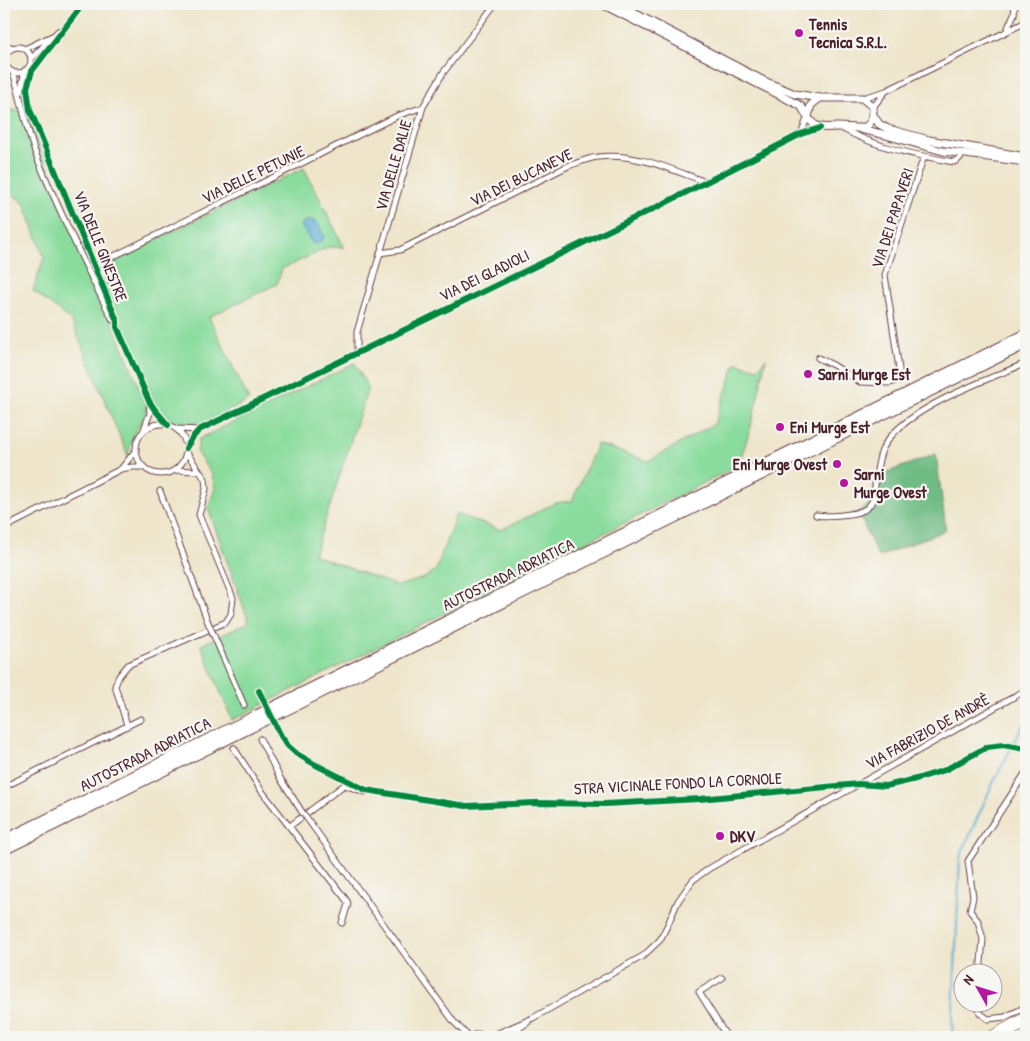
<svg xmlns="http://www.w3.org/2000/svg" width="1030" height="1041" viewBox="0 0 1030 1041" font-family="'Patrick Hand',sans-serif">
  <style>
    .green { fill: #89dc9c; stroke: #6a7e64 }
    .forest { fill: #6ebc84; stroke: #5c6e58 }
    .water { fill: #56aad2; stroke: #50647e }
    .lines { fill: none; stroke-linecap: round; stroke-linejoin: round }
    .stream { stroke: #56aad2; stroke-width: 2 }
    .minor-casing { stroke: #633d43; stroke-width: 7 }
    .secondary-casing { stroke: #633d43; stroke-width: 9 }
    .primary-casing { stroke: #633d43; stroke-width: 9 }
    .motorway-casing { stroke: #633d43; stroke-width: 11 }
    .minor { stroke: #fff; stroke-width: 5 }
    .secondary { stroke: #fff; stroke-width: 7 }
    .primary { stroke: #fff; stroke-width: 8 }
    .motorway { stroke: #fff; stroke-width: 9 }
    .minor-bridge-casing { stroke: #633d43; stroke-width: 7; stroke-linecap: butt }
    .minor-bridge { stroke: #fff; stroke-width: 5 }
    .cycleway-casing { stroke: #f6f6f2; stroke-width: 9 }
    .cycleway { stroke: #00873e; stroke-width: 6 }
    .poi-dot { fill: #b5179e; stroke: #f6f6f2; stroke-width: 2 }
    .labels { text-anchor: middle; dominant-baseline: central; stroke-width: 4.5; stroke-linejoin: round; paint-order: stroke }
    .poi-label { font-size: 16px; font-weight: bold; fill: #4a1f2b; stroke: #f6f6f2; text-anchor: start }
    .street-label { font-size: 16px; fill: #4a1f2b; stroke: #f6f6f2 }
  </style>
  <rect width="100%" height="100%" fill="#f6f6f2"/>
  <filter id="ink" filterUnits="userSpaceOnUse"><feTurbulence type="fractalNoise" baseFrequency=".02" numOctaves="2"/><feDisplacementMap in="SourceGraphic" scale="10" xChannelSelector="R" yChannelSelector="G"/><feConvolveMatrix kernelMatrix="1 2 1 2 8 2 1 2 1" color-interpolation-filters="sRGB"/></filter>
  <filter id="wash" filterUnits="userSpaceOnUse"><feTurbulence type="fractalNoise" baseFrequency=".0096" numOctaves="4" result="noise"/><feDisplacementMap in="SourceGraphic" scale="20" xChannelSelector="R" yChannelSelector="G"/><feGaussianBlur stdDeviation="1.12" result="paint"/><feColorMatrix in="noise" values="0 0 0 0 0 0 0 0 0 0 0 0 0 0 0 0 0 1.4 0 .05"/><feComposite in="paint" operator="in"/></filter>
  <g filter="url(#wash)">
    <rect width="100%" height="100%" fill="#eee5ca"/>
    <path class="green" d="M 21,109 L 26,113 L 147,406 L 145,416 L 133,435 L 128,456 L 71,320 L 33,291 L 44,257 L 24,203 L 4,188 L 4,118 L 9,111 Z
      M 304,168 L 344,247 L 329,247 L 282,269 L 277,284 L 209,317 L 249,400 C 238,406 203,426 195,427 C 179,428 162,416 155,404 L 105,284 C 104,274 107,268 114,260 Z
      M 766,358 C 762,377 747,453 737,463 C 732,470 721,474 714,478 L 232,720 L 201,645 L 249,622 L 208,508 L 215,488 L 212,475 L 197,453 L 199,439 L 355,363 L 368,388 L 314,555 L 398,586 L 424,578 L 436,570 L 456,514 L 501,530 L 555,503 L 572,501 L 597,444 L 648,461 L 714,424 L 736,363 L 758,369 Z"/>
    <path class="forest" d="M 936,454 L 946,530 L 878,557 L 858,512 L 872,503 L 877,476 Z"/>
    <path class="water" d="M 311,220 C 319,221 321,230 324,237 C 323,242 319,243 314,244 L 311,242 L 301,226 L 303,222 Z"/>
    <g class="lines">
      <path class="stream" d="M 1015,572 L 1026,593
        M 955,1037 L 952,1034 L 960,857 L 992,785 L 1026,720"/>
    </g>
  </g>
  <g filter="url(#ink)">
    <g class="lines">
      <defs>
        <path id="minor" d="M 83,4 L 32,71 L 27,88 L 30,110 L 117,321 L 117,327 L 149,401 L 155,410 L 168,425
          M 1007,30 L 1014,14 L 1015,4
          M 4,44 L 13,48
          M5 60a13 13 0 1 1 26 0a13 13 0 1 1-26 0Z
          M 25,49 L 52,36
          M 31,59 L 58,31
          M 13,72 C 21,97 25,124 34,149 C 44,177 57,203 69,230 C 83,260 97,290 113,320
          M 20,94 L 25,70
          M 862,98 L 886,91 L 1026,22
          M 873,107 L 885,92
          M 843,129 C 877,148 916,155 954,162 L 958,160 L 963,154
          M 801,134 L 808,116
          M 380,253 L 400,250 L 568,166 C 578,163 588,158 598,157 C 635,152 672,170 706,182
          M 94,266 L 397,116 L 423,107
          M 357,353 L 357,332 L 423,107 L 443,73 L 495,4
          M 818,358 L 833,365 L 860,382 L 890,383 C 898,381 900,377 899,369 L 885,275 L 924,156
          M136 449a25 25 0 1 1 50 0a25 25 0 1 1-50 0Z
          M 178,429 L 199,430
          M 143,432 L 150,413 L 149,401
          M 186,448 L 193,437 L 199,430 L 663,204 L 801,134 L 820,128
          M 121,469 L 136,450
          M 175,470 L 197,471
          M 160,491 L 207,620
          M 816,515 C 827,517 854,515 864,510 C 869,507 872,503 874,497 C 875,484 877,460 883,448 C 902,409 987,380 1026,363
          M 4,528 L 121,469 L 132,467 L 144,467
          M 214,636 L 244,705
          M 127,725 L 115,686 L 119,676 L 128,665 L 226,622 L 231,614 L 233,598 L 199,515 L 206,489 L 205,479 L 186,452
          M 281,736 L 288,746 L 297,754 L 366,790 L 466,806 L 535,803 L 605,804 L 700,799 L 858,784 L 886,786 L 916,779 L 945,770 L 987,747 L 1003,745 L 1026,749
          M 260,739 L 280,778 L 302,812
          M 234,748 L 261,790 L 347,901 L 348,904 L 342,923
          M 4,787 L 141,719
          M 306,817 L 454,1022 L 469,1037
          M 290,826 L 344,785 L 365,792
          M 980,974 L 983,939 L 978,921 L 970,911 L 973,897 L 968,861 L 1026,772
          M 722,978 L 699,992 L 727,1037
          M 978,1004 L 980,1013 L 988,1019 L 1005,1017 L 1026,1007
          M 489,1037 L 533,1018 L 643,956 L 660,940 L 668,924 L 678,901 L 693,880 L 710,868 L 1026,690
          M 507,1037 L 528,1022"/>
        <path id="secondary" d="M 602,4 L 801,106 C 805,112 809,121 815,125 C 822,129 830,127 838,127 C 856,127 874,135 873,107 L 862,98 L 820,98 L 795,94 L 766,82 L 617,4
          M 873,115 L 879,124 L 888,129 L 929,140 L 1026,157
          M 808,116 L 811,105 L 820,98
          M 860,129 L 882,134 L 943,151 L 1026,162
          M 472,1037 L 478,1035 L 484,1037"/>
        <path id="primary" d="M 988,1037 L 1026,1016
          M 1002,1037 L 1026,1024"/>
        <path id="motorway" d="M 4,840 L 1026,334
          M 4,850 L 1026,344"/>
      </defs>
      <use href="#minor" class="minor-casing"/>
      <use href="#secondary" class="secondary-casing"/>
      <use href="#primary" class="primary-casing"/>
      <use href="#motorway" class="motorway-casing"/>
      <use href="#minor" class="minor"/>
      <use href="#secondary" class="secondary"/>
      <use href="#primary" class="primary"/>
      <use href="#motorway" class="motorway"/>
      <defs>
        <path id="minor-bridge" d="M 207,620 L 214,636
          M 259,691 L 281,736
          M 302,812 L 306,817"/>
      </defs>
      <use href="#minor-bridge" class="minor-bridge-casing"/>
      <use href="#minor-bridge" class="minor-bridge"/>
      <defs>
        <path id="cycleway" d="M 83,4 L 32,71 L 27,88 L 30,110 L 117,321 L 117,327 L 149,401 L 155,410 L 168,425
          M 186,448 L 193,437 L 199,430 L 663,204 L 801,134 L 820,128
          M 259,691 L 281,736 L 288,746 L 297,754 L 316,765 L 366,790 L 466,806 L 535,803 L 605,804 L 700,799 L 858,784 L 886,786 L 916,779 L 945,770 L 987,747 L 1003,745 L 1026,749"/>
      </defs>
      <use href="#cycleway" class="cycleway-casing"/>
      <use href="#cycleway" class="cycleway"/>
    </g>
  </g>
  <g class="poi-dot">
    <circle cx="799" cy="33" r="5"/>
    <circle cx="808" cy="374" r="5"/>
    <circle cx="780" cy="427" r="5"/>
    <circle cx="837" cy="464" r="5"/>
    <circle cx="844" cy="483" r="5"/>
    <circle cx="720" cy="836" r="5"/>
  </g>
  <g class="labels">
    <g class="poi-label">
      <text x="809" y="24">Tennis<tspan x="809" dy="18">Tecnica S.R.L.</tspan></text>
      <text x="818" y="374">Sarni Murge Est</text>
      <text x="790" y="427">Eni Murge Est</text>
      <text x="827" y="464" text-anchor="end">Eni Murge Ovest</text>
      <text x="854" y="474">Sarni<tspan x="854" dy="18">Murge Ovest</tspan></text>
      <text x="730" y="836">DKV</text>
    </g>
    <g class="street-label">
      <text transform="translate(393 165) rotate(-74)">VIA DELLE DALIE</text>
      <text transform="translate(253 174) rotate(-26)">VIA DELLE PETUNIE</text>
      <text transform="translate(521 177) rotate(-26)">VIA DEI BUCANEVE</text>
      <text transform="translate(892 218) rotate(-72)">VIA DEI PAPAVERI</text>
      <text transform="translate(101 246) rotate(68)">VIA DELLE GINESTRE</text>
      <text transform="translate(484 275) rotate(-26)">VIA DEI GLADIOLI</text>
      <text transform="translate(508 574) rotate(-26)">AUTOSTRADA ADRIATICA</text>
      <text transform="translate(927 731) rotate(-29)">VIA FABRIZIO DE ANDRÈ</text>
      <text transform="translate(145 754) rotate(-27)">AUTOSTRADA ADRIATICA</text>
      <text transform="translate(678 783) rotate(-3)">STRA VICINALE FONDO LA CORNOLE</text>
    </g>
  </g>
  <rect width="1030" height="1041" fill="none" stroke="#f6f6f2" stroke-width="20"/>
  <g transform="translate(978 988) rotate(309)"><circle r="24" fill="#f6f6f2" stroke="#b1a0a2"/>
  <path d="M0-4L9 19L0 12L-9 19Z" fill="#b5179e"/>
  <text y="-8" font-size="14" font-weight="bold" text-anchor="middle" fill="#4a1f2b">N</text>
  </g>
</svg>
